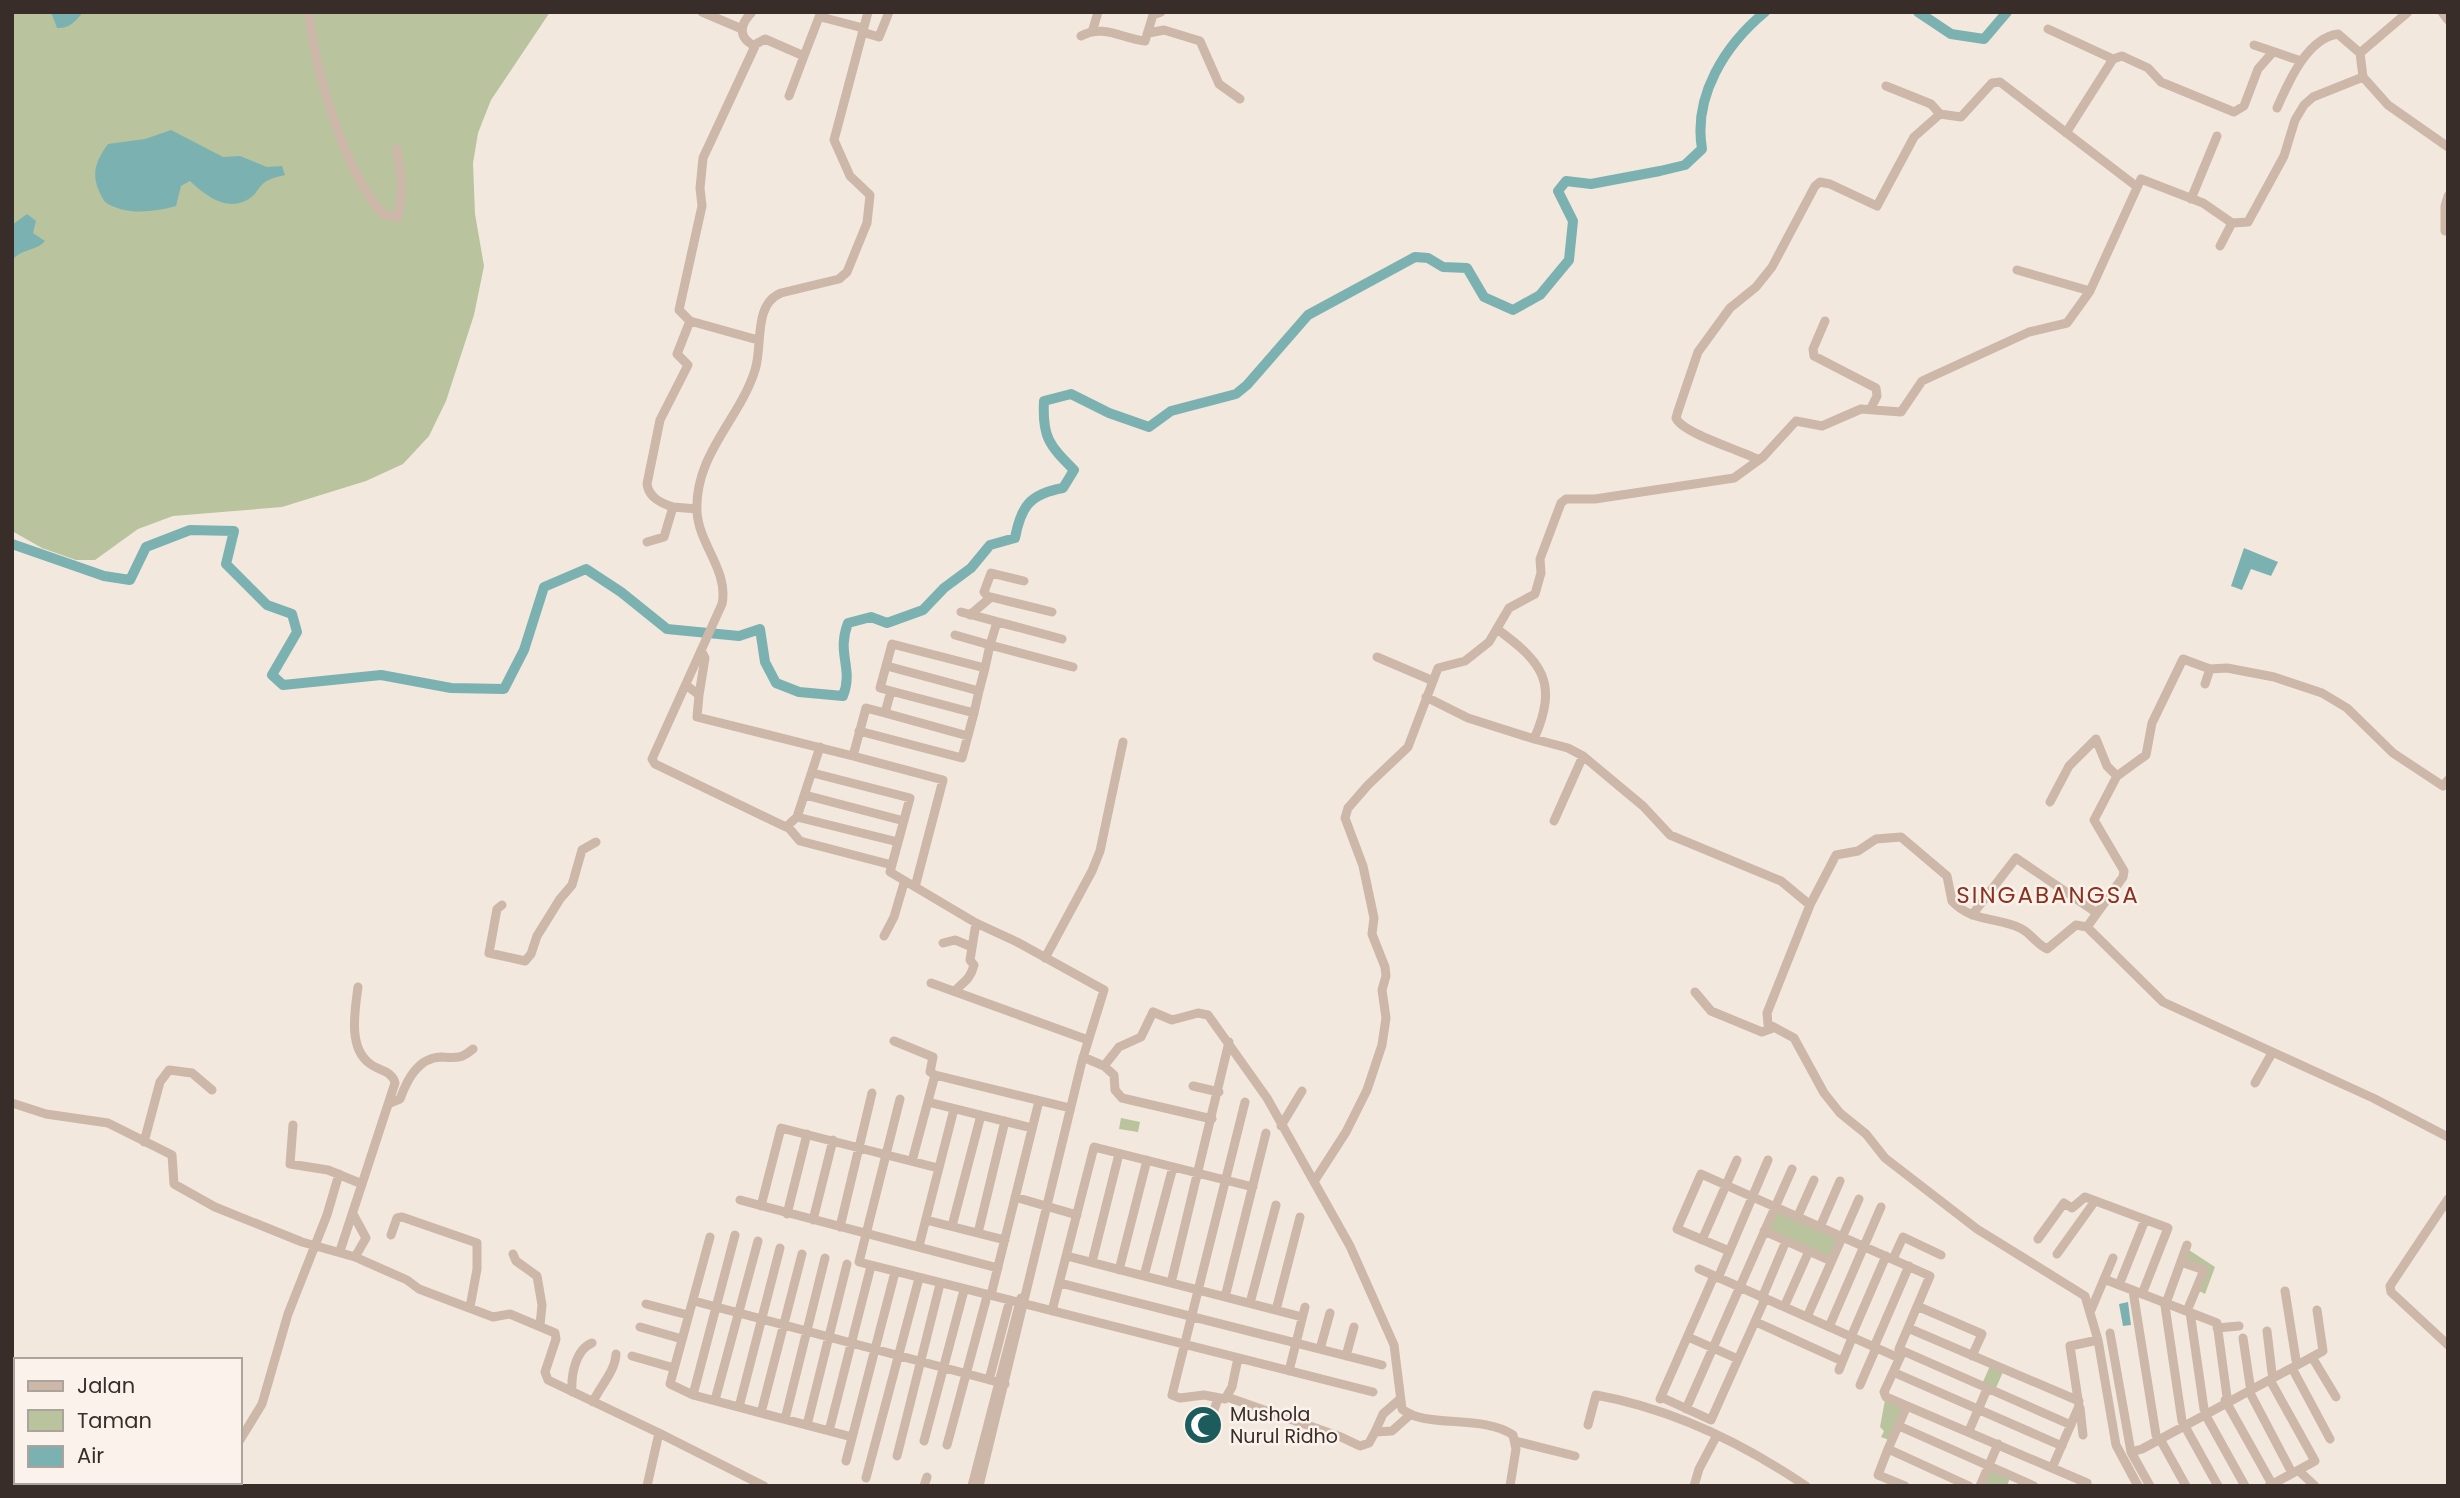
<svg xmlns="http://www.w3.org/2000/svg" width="2460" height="1498" viewBox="0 0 2460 1498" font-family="Poppins,sans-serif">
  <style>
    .green { fill: #b9c39d }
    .water { fill: #7bb2b1 }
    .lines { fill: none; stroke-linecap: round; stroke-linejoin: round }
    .river { stroke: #7bb2b1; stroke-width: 10 }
    .minor { stroke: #ccb7a9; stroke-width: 9 }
    .labels { text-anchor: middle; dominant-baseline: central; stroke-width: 5; stroke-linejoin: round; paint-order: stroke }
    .poi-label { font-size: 19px; fill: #392d29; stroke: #fbf2eb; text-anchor: start }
    .quarter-label { font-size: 23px; letter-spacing: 2px; fill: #8b321f; stroke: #fbf2eb }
  </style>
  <rect width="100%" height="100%" fill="#f3e8de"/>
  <path class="green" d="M 12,12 L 550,12 L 491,100 L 478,133 L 473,163 L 475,214 L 484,266 L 474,315 L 446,401 L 429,436 L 403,464 L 366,481 L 282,507 L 173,516 L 138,529 L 95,560 L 76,560 L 42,548 L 12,531 Z
    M 1121,1118 L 1140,1122 L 1138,1132 L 1119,1129 Z
    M 1776,1210 L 1838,1238 L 1829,1258 L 1767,1230 Z
    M 2189,1250 L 2215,1267 L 2205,1294 L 2199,1291 L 2207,1270 L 2185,1261 Z
    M 1990,1366 L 2003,1372 L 1995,1390 L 1982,1384 Z
    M 1885,1400 L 1903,1408 L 1889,1440 L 1881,1437 L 1884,1431 L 1880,1427 Z
    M 1990,1469 L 2010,1478 L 2007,1486 L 1983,1486 Z"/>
  <path class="water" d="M 51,12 L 83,12 C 76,21 69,29 57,28 Z
    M 171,130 L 223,157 L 240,156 L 267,167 L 282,166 L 285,175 C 253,181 264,192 245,201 C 225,211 204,194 190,181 L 181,186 L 176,206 C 153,212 126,216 105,202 C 91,179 92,166 108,144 L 145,139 Z
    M 27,214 L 36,221 L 33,233 L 45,241 C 37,251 23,248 12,260 L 12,225 Z
    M 2244,548 L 2278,562 L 2271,576 L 2251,569 L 2242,590 L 2231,586 Z
    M 2128,1302 L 2131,1325 L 2123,1326 L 2119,1304 Z"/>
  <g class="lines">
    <path class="river" d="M 1918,12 L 1951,34 L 1984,39 L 2007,12
      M 12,544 L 104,576 L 130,580 L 146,547 L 190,530 L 234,531 L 226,564 L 267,605 L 292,614 L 297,632 L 272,675 L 283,685 L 381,675 L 451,688 L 504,689 L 524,650 L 544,587 L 586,569 L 621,592 L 667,629 L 739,636 L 760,629 L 765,662 L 776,683 L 799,692 L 843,696 C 854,668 836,654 848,623 L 871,617 L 887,623 L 923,610 L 944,588 L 971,568 L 990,545 L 1015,538 C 1021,506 1030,494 1063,488 L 1074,470 C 1049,445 1042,437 1044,401 L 1071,394 L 1109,413 L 1149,427 L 1171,411 L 1236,394 L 1247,385 L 1308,315 L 1415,257 L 1428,258 L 1443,267 L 1467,268 L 1484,297 L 1513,310 L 1540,295 L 1569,260 L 1573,221 L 1558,191 L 1566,181 L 1591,184 L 1660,171 L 1685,165 L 1702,149 C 1693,96 1725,45 1765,12"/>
    <path class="minor" d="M 309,12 C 315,71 344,172 384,215 L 398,217 L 402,187 L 397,149
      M 702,12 L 742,29
      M 752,12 C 739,25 738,38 755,46
      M 2442,12 L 2448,20
      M 821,17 L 863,28
      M 1093,29 L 1098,12
      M 2048,29 L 2113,59
      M 862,32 L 879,37 L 889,12
      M 1149,33 L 1164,30 L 1200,41 L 1219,84 L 1240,99
      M 1081,36 C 1103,24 1121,38 1145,41 L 1153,15 L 1161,12
      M 2254,45 L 2301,61
      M 2363,77 L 2388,105 L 2448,147
      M 2363,77 L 2360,53 L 2408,12
      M 789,96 L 804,56
      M 2277,108 C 2288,83 2307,38 2338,34 L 2360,53
      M 1940,114 L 1961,117 L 1992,83 L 2000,82 L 2136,186
      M 2066,133 L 2113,59 L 2122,56 L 2148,68 L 2161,82 L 2234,112 L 2244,106 L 2258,69 L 2273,52
      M 2191,199 L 2217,136
      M 2445,231 L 2445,206 L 2448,196
      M 2220,246 L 2232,223
      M 2017,270 L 2090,291
      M 1825,321 L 1813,349 L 1814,356 L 1876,388 L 1877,396 L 1871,408
      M 758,340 L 690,321 L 679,310 L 702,206 L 700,188 L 703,158 L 756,44 L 765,39 L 804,56 L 821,12
      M 1759,460 C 1740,450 1682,433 1676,418 L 1678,411 L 1698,352 L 1730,308 L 1756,287 L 1772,267 L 1815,186 L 1820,182 L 1830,184 L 1877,206 L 1914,137 L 1940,114 L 1931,104 L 1886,86
      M 673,507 C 661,503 649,498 647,484 L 660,420 L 688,365 L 677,354 L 690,321
      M 647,542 L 664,537 L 673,507 L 697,509
      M 988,597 L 984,592 L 991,573 L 1024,581
      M 961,612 L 1062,639
      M 970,615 L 991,597 L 1052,612
      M 1497,629 C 1542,662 1559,682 1534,739 L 1568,748 L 1583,756 L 1643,806 L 1670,835 L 1781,881 L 1810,905 L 1767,1013 L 1768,1024 L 1794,1038 L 1824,1093 L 1840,1113 L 1866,1134 L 1885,1158 L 1977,1229 L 2085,1296 L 2098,1340 L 2116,1445 L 2138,1486
      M 955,635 L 990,645 L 997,622
      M 1377,657 L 1431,680
      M 887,666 L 979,691 L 985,668
      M 2205,684 L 2210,669
      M 686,685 L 699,695 L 697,717 L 853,756 L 866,708 L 885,713 L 891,691 L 880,688 L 892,644 L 985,668 L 990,645 L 1073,667
      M 891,691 L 974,713 L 979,691
      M 699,695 L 705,658 L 701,650
      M 1426,697 L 1468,718 L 1534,739
      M 885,713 L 968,736
      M 859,731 L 962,758 L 974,713
      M 820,747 L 797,817 L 786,827 L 655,764 L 652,759 L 722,604 C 729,571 699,545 697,512 C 694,455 740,419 755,370 C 763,346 753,304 781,293 L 839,279 L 847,272 L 867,223 L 870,195 L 850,176 L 834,140 L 868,12
      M 853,756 L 943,780 L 915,887
      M 813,773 L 910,798 L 890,872 L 976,923 L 1017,942 L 1104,990 L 1082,1061 L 979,1486
      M 805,795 L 904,821
      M 2050,802 L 2069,766 L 2096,739 L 2107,766 L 2117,776
      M 797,817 L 898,842
      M 1554,821 L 1583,756
      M 788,827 L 800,841 L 892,865
      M 502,905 L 497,909 L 489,953 L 525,961 L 531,954 L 537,936 L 560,899 L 572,885 L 582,850 L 596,842
      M 1810,905 L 1836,855 L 1858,851 L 1876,839 L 1901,837 L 1947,876 L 1952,901 C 1971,922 1997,917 2020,928 C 2031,933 2036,944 2047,949 L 2076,925 L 2087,927 L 2163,1002 L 2373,1098 L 2448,1137
      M 1972,915 L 2016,858 L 2097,913
      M 2087,927 L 2123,877 L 2124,871 L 2094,820 L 2117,776 L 2146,755 L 2152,723 L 2183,659 L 2210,669 L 2227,668 L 2274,677 L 2322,693 L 2347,708 L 2393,753 L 2443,786 L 2448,780
      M 884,936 L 894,917 L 904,883
      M 943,943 L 955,940 L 972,947
      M 1045,958 L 1092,871 L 1100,851 L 1123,742
      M 931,983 L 1088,1040
      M 358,987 C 355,1010 348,1047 369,1063 C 378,1071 392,1070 395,1083 L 362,1184
      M 955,991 C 964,981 970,980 974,965 L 970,960 L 976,923
      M 1695,992 L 1711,1011 L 1762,1032 L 1773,1028
      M 894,1041 L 933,1057 L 930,1072 L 935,1075 L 912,1161
      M 1083,1057 L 1104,1066 L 1114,1075 L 1115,1090 L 1122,1098 L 1212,1119
      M 1104,1066 L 1119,1047 L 1141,1037 L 1153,1012 L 1172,1020 L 1198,1013 L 1208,1015 L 1267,1098 L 1350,1246 L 1394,1345 L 1402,1409 C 1425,1429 1483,1414 1513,1435 L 1516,1449 L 1510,1486
      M 935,1075 L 1070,1108
      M 2255,1083 L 2272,1053
      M 1193,1086 L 1219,1092
      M 900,1099 L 859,1262 L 1373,1392
      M 928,1102 L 1032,1128
      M 12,1103 L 46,1114 L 108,1123 L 172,1155 L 174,1184 L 215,1207 L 302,1242 L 355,1257 L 407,1280 L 419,1289 L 493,1317 L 510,1314 L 555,1333 L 556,1339 L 545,1372 L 548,1380 L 659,1433 L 647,1486
      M 390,1103 L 400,1099 C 407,1080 418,1057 442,1057 C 457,1058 461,1059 473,1049
      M 293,1125 L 290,1164 L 328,1170 L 362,1184 L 340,1251
      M 1281,1126 L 1302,1091
      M 144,1142 L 160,1082 L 169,1070 L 192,1073 L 212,1090
      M 1315,1180 L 1346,1132 L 1367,1090 L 1382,1045 L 1386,1018 L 1382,990 L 1386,976 L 1385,967 L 1372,934 L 1374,918 L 1363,866 L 1345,818 L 1348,808 L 1368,785 L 1408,747 L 1438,668 L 1465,661 L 1489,642 L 1509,608 L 1535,594 L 1541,573 L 1540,559 L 1561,503 L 1566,499 L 1595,499 L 1734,478 L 1763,457 L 1796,421 L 1822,426 L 1861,409 L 1901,412 L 1922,381 L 2029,332 L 2067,323 L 2090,291 L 2141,179 L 2203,203 L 2232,223 L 2248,222 L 2284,156 L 2295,120 L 2304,105 L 2313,97 L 2363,77
      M 1015,1197 L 1077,1215
      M 2448,1199 L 2390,1286 L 2391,1292 L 2448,1345
      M 740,1200 L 998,1268
      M 761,1206 L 781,1128 L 938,1168
      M 353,1214 L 366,1238 L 355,1257
      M 787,1214 L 807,1134
      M 1797,1218 L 1814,1180
      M 813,1220 L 833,1140
      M 926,1220 L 1005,1240
      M 952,1226 L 981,1115
      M 840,1227 L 872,1093
      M 1820,1227 L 1840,1181
      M 1764,1231 L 1831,1261
      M 978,1233 L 1005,1121
      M 391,1235 L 397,1218 L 402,1217 L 477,1243 L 477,1269 L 470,1307
      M 710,1237 L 670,1384 L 693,1395 L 852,1437
      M 2038,1239 L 2064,1203 L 2072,1208 L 2085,1197 L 2168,1228 L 2142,1294
      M 1702,1240 L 1737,1160
      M 2187,1245 L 2165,1306 L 2182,1421 L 2218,1486
      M 919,1246 L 954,1109
      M 1729,1251 L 1677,1229 L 1701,1174 L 1930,1276 L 1899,1349 L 1903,1351 L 1884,1392 L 1886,1397 L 2052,1468 L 2079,1406 L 2070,1346 L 2098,1340
      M 513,1254 L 516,1261 L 537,1276 L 542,1305 L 540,1325
      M 2057,1254 L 2095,1201
      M 1067,1256 L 1302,1317
      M 1893,1259 L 1903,1237 L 1941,1255
      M 1092,1262 L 1119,1154
      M 2181,1262 L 2204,1270 L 2187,1311
      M 1699,1269 L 1899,1358
      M 1119,1270 L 1147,1160
      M 1144,1276 L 1173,1167
      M 1718,1278 L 1768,1160
      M 2109,1281 L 2217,1323 L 2227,1397
      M 1060,1283 L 1382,1365
      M 1171,1283 L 1229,1042
      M 2119,1285 L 2145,1220
      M 2133,1291 L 2156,1435
      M 2285,1291 L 2296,1360
      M 991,1295 L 1039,1101
      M 1225,1297 L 1266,1133
      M 1762,1298 L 1786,1241
      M 694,1301 L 1005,1384
      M 1250,1303 L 1276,1205
      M 646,1304 L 688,1315
      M 1917,1306 L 1982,1334 L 1972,1356
      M 1784,1307 L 1809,1251
      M 1276,1310 L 1300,1217
      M 2091,1310 L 2113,1258
      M 1052,1311 L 1094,1147 L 1253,1187
      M 2190,1312 L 2204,1409
      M 1807,1317 L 1859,1199
      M 1756,1322 L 1842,1361
      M 640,1327 L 682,1339
      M 1829,1327 L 1881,1207
      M 1908,1328 L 2079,1401
      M 2217,1328 L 2239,1326
      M 2267,1331 L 2272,1373
      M 2110,1333 L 2131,1452 L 2150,1486
      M 1688,1337 L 1738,1359
      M 1851,1337 L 1886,1256
      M 2243,1338 L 2250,1385
      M 1874,1347 L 1909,1266
      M 1320,1349 L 1330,1313
      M 1903,1351 L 2071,1425
      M 632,1356 L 674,1368
      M 1346,1356 L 1354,1327
      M 2312,1357 L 2336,1397
      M 1238,1358 L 1232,1387 L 1225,1399 L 1204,1395 L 1180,1398 L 1172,1395 L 1245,1102
      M 2292,1368 L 2330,1439
      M 1839,1370 L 1852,1338
      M 1289,1371 L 1305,1307
      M 1893,1372 L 2062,1446
      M 989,1380 L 1008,1307
      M 1860,1385 L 1876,1348
      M 2249,1391 L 2292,1473
      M 572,1392 C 571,1376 575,1350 592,1343
      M 693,1395 L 735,1235
      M 1227,1397 L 1341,1437 L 1360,1446 L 1369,1443 L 1375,1432 L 1392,1431 L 1411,1414
      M 1661,1397 L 1711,1420 L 1765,1299
      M 1660,1399 L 1714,1276
      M 715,1400 L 758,1241
      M 2225,1400 L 2272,1484
      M 593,1402 C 600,1386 615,1372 616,1354
      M 1907,1406 L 1888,1449 L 1969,1486
      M 739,1407 L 780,1248
      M 2080,1408 L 2083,1435
      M 1686,1409 L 1792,1169
      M 761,1413 L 802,1254
      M 2205,1414 L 2245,1486
      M 785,1419 L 825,1258
      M 1210,1421 L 1218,1399
      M 807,1425 L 847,1264
      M 1588,1425 L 1596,1395 C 1673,1409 1741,1442 1806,1486
      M 1899,1426 L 2034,1486
      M 829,1431 L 870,1270
      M 1969,1431 L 1987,1389
      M 1375,1432 L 1383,1414 L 1399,1400
      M 659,1433 L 764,1486
      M 2160,1439 L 2186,1486
      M 240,1440 L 262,1404 L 288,1314 L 327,1215 L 339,1174
      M 924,1441 L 963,1294
      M 1515,1441 L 1575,1456
      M 947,1445 L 986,1300
      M 1888,1449 L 1878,1475 L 1905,1486
      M 2131,1452 L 2142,1449 L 2323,1351 L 2317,1310
      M 897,1456 L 939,1288
      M 846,1461 L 894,1276
      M 2052,1468 L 2087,1483 L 2086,1486
      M 2298,1470 L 2315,1486
      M 866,1478 L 918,1282
      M 98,1482 L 100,1486
      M 224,1486 L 224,1482
      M 924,1486 L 927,1477
      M 972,1486 L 1021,1298
      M 1694,1486 L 1699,1469 L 1717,1435
      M 1980,1486 L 1998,1444
      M 2269,1486 L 2315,1461 L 2270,1380"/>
  </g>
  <defs>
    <symbol id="mosque-disc" viewBox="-11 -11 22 22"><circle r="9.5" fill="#1d5c5d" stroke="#fbf2eb"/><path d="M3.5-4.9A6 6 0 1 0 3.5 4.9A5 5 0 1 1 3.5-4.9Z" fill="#fff"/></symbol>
  </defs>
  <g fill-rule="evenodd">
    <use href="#mosque-disc" x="1181" y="1403" width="44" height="44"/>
  </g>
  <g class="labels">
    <g class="poi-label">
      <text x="1230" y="1414">Mushola<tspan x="1230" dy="22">Nurul Ridho</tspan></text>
    </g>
    <g class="quarter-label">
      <text x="2048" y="895">SINGABANGSA</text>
    </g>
  </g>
  <rect width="2460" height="1498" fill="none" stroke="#392d29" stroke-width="28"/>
  <rect x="14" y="1358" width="228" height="126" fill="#fbf2eb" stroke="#ada39d" stroke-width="2"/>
  <rect x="28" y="1381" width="35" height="10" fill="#ccb7a9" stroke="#ada39d" stroke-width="2"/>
  <text x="77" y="1393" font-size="21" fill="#392d29">Jalan</text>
  <rect x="28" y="1410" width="35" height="21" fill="#b9c39d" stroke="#ada39d" stroke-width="2"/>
  <text x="77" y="1428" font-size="21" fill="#392d29">Taman</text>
  <rect x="28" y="1446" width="35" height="21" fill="#7bb2b1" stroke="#ada39d" stroke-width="2"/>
  <text x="77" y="1463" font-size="21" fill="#392d29">Air</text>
</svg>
